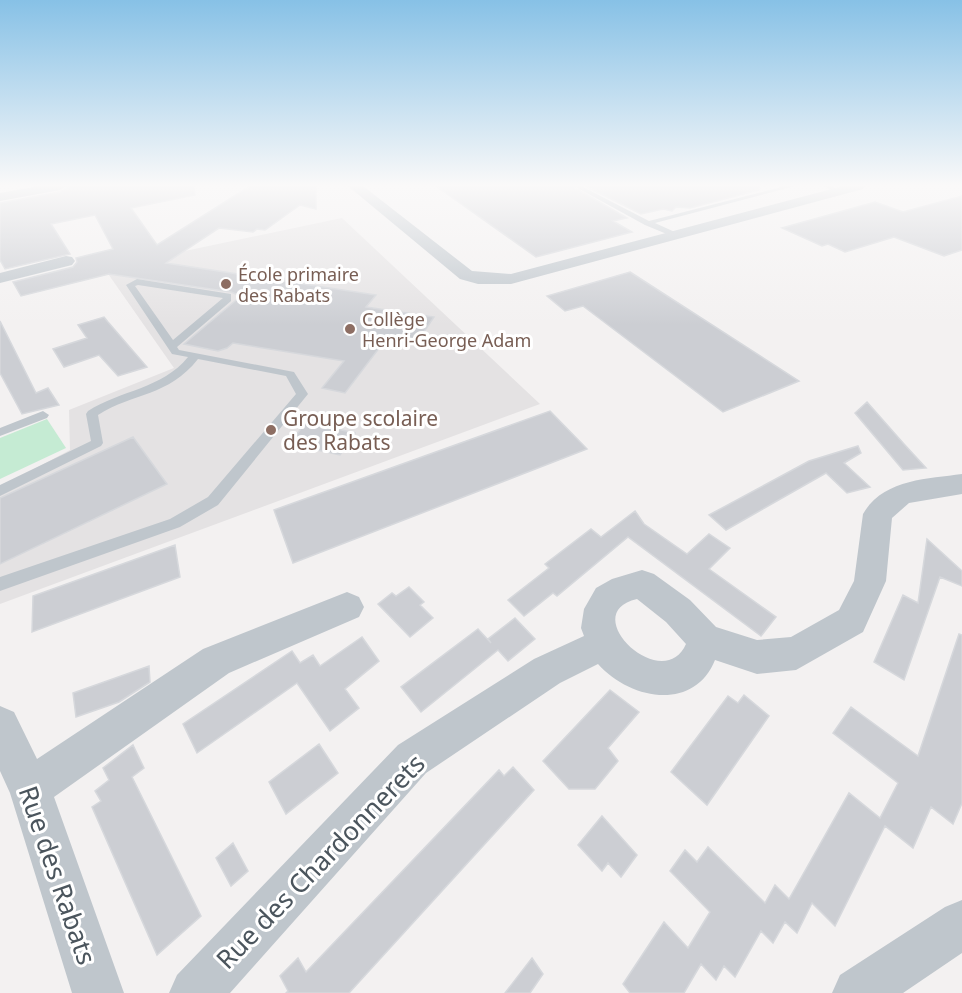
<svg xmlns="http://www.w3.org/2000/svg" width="962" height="993" viewBox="0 0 962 993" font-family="'Noto Sans',sans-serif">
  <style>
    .education { fill: #e4e2e3 }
    .green { fill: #c5ebd3 }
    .building { fill: #ccced3; stroke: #d6d8dc; stroke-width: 1.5 }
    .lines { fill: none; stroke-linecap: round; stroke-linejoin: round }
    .service { fill: #bfc6cc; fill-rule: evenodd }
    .minor { fill: #bfc6cc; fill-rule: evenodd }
    .education-dot { fill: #8d6e63; stroke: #fff; stroke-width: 2 }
    .labels { text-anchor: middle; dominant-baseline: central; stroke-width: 6; stroke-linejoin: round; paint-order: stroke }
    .far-education-label { font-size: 18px; fill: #785e54; stroke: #fff; text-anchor: start }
    .education-label { font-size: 21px; fill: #785e54; stroke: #fff; text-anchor: start }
    .near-street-label { font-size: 26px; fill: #4b555d; stroke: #fff }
  </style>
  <rect width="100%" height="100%" fill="#f3f1f1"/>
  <path class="education" d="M 342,218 L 540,404 L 0,604 L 0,487 L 70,450 L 69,410 L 174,368 L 104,268 Z"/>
  <path class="green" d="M 47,419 L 66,448 L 0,479 L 0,438 Z"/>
  <path class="building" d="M 69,186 L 194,186 L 195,195 L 131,208 L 157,245 L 250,186 L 316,186 L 316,209 L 300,205 L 265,230 L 257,229 L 253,232 L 219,228 L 166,263 L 376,295 L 366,307 L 434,317 L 419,339 L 389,335 L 345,393 L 322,388 L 344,361 L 233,343 L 227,348 L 218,351 L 184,344 L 241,296 L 231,292 L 109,274 L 21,296 L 13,282 L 73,267 L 77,262 L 76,258 L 113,249 L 95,215 L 51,224 L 70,254 L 5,269 L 0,260 L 0,203 L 60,192 Z
    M 436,186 L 572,186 L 627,218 L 613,221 L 632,232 L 536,257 Z
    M 585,186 L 759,186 L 759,190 L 690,208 L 676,207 L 672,211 L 663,209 L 641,214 Z
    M 962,196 L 962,250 L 944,256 L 894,237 L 845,252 L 828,244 L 822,246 L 782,228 L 875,202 L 903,212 Z
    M 630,272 L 799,381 L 723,412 L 583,306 L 565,311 L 547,296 Z
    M 104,317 L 108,322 L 147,367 L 118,376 L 99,355 L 64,367 L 53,349 L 87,338 L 78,325 Z
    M 0,321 L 36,393 L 48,388 L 59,405 L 22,414 L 0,373 Z
    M 867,402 L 904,444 L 926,468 L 903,470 L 855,413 Z
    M 550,411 L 587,449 L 293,563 L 274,510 Z
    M 306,422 L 355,433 L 340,455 L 289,444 Z
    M 133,437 L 167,484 L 0,564 L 0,498 Z
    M 858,446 L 861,453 L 844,463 L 870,487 L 847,493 L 826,473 L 726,530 L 709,515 L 809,461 Z
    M 635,511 L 644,524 L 687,554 L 709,534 L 730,548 L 709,569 L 776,617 L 761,636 L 628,537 L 557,596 L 553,593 L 524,616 L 508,600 L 549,568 L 545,564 L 591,529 L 601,537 Z
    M 927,539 L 962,571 L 962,586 L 940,577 L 904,680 L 874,662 L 903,595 L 918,603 Z
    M 175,545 L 180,577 L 32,632 L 33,596 Z
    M 409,587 L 424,602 L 420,605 L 433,618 L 410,637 L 378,604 L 392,593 L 396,596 Z
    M 515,618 L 535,639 L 508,661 L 498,650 L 421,712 L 401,687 L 478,629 L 491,643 L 488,639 Z
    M 959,634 L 962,635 L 962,803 L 953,824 L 931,807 L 913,848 L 885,826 L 835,926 L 812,903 L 797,933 L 785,922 L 773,943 L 761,931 L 735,977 L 724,966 L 716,980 L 701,964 L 684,993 L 630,993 L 623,984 L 664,922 L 688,948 L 710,912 L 670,871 L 685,850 L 697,862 L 708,847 L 765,903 L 775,885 L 789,899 L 849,793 L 880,818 L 898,783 L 833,733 L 851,707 L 918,756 Z
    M 362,637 L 379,661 L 345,689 L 359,708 L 330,731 L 297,683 L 197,753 L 183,724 L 292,651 L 300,663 L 313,655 L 320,666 Z
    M 149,666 L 150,682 L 119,702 L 76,717 L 73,693 Z
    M 610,690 L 639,712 L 608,748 L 618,761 L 595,789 L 569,789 L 543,761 Z
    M 744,695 L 769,716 L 707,805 L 671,772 L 728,696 L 738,703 Z
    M 319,744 L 338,773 L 286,814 L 269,782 Z
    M 133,745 L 144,768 L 132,777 L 201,916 L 157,955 L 92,807 L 101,801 L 95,791 L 109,780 L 103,768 Z
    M 513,767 L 534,790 L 349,993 L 286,993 L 288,991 L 280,976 L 298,958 L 306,972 L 499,770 L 504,776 Z
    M 602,816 L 637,855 L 621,877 L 608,863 L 602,871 L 578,845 Z
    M 233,843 L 248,871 L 231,886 L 216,858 Z
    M 532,958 L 543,974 L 530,993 L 505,993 Z"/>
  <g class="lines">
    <path class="service" d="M 574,186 L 581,186 L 649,221 L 785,186 L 795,186 L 655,223 L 677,233 L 677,237 L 674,237 L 645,225 Z
      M 823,186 L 831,186 L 842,191 L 837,192 Z
      M 137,279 L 231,294 L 231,301 L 177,347 L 179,350 L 294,372 L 308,394 L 218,505 L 180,527 L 0,591 L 0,577 L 170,519 L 208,497 L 296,394 L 286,376 L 198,359 C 168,397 134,392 98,415 L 103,443 L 101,446 L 0,496 L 0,485 L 91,441 L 86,414 L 88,411 C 121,390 162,389 188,357 L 172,354 L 126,285 ZM 138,285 L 223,298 L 173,340 L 135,286 Z
      M 43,411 L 49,415 L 47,418 L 0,436 L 0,428 Z"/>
    <path class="minor" d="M 39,186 L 67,186 L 60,190 L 0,201 L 0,193 Z
      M 348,186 L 363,186 L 472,271 L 511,274 L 843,186 L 865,186 L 863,189 L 511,284 L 478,284 L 460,279 Z
      M 66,256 L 72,257 L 75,261 L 72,265 L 0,283 L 0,273 Z
      M 962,474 L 962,494 L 909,503 L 892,518 L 886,581 L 863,632 L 796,670 L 757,674 L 715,660 C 694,712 630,700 598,664 L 560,683 L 426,773 L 230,993 L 169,993 L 177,975 L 398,745 L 534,659 L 584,636 L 581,628 L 584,609 L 596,588 L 612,579 L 642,570 L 654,574 L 690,600 L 716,627 L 757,640 L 791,637 L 839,610 L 854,581 L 863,514 C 883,479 927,479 962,474 ZM 637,599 L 666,622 L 686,644 C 663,696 575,613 637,599 Z
      M 347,592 L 359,597 L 364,607 L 359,617 L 229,673 L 54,797 L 124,993 L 72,993 L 10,793 L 0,771 L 0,706 L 14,712 L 37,759 L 203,649 Z
      M 962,900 L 962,953 L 903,993 L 832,993 L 840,975 L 945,907 Z"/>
  </g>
  <linearGradient id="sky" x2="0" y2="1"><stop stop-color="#87c1e6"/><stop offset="0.57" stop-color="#faf9f9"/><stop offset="1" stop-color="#faf9f9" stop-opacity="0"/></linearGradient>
  <rect width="962" height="325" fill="url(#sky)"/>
  <g class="education-dot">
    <circle cx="226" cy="284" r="6"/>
    <circle cx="350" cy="329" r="6"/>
    <circle cx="271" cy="430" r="6"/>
  </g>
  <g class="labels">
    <g class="far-education-label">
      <text x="238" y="274">École primaire<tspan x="238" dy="21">des Rabats</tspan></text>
      <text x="362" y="319">Collège<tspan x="362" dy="21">Henri-George Adam</tspan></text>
    </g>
    <g class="education-label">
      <text x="283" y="418">Groupe scolaire<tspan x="283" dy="24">des Rabats</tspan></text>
    </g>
    <g class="near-street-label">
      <text transform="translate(320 861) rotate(-46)">Rue des Chardonnerets</text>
      <text transform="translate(58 875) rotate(71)">Rue des Rabats</text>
    </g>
  </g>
</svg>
